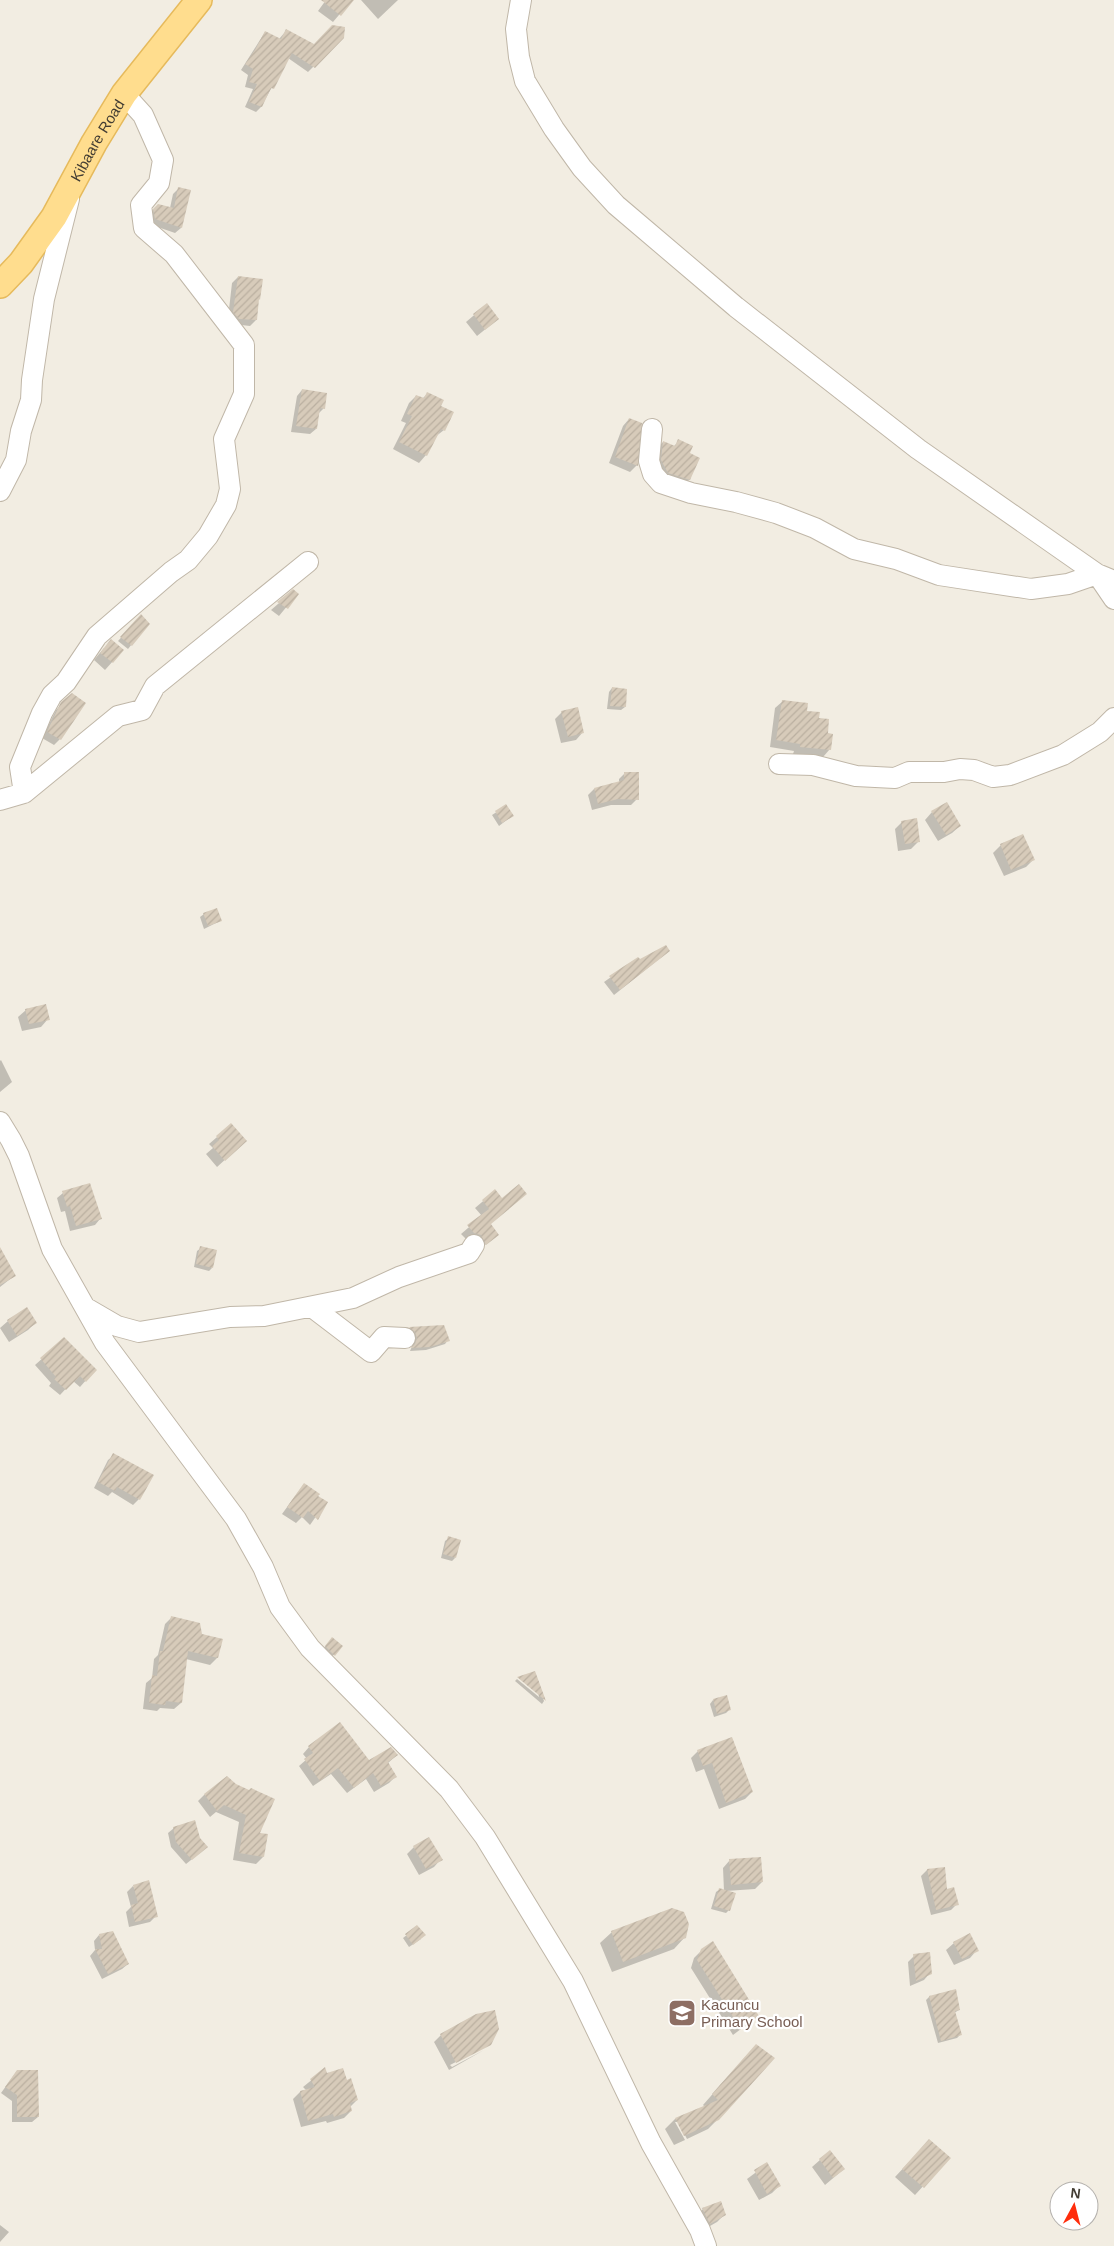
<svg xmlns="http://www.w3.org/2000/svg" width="1114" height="2246" viewBox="0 0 1114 2246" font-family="Helvetica,sans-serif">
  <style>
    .shadow { fill: #0003 }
    .building { fill: url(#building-hatch) }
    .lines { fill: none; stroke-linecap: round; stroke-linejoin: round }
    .minor-casing { stroke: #c0b7a8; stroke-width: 22 }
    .major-casing { stroke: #e6ba5c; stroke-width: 28 }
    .minor { stroke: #fff; stroke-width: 20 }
    .major { stroke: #ffdd8e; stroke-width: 25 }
    .labels { text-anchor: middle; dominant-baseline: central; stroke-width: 4.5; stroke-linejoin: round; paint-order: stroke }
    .street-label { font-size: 15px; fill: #433d33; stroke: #fff }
    .education-label { font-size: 15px; fill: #785e54; stroke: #fff; text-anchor: start }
  </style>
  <defs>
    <pattern id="building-hatch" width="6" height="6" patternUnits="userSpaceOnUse" patternTransform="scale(1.25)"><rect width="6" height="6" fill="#d7cbba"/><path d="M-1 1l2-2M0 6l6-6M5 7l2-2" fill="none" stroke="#baafa0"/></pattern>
  </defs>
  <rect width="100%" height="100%" fill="#f2ede2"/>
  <path class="shadow" d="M 326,0 L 347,0 L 350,2 L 333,22 L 318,11 Z
    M 361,0 L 398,0 L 378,19 Z
    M 286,31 L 314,45 L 342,38 L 308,72 L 288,58 L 261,107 L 256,112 L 245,107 L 253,89 L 245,87 L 248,75 L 241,70 L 265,32 L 279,39 Z
    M 179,188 L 181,228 L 175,233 L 149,224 L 148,215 L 158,205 L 170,208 L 173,194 Z
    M 238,277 L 259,299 L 257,301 L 256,320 L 250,326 L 233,324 L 228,318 L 232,283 Z
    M 486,305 L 498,319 L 477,336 L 466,322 Z
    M 302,390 L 324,408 L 318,414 L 316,429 L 310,434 L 291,432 L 297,396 Z
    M 427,394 L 439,407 L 444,430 L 435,437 L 426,455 L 419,463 L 393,449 L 406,423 L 401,421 L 409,403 L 416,396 L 422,399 Z
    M 629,419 L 637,465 L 630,472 L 609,463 L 623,426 Z
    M 679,441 L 688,454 L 689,480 L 682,487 L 661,480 L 656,449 L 663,442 L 673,447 Z
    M 293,591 L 297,594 L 279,616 L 271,610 Z
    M 138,619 L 148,624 L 128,649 L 118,641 Z
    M 104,648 L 122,651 L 105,670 L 94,660 Z
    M 612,688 L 625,707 L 621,710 L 607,709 L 609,692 Z
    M 72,694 L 60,739 L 54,745 L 42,738 L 56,710 Z
    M 783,701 L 818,719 L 826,734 L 830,749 L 823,757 L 793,754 L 794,751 L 770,747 L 775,708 Z
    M 562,712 L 583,732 L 576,740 L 561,743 L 555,719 Z
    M 625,773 L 637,799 L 631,805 L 611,805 L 592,810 L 588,795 L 594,789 L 619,783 L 619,779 Z
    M 506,806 L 512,816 L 499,826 L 492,815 Z
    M 932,812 L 960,826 L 952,833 L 938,841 L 925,820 Z
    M 902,822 L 919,841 L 911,849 L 898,851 L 895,829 Z
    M 1023,836 L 1033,860 L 1026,867 L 1004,876 L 993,853 L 1001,845 Z
    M 204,914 L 220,921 L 204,929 L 200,917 Z
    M 669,951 L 614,995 L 604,982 L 638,958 L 639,961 Z
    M 26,1010 L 48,1019 L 41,1027 L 22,1031 L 18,1017 Z
    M 1,1060 L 12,1082 L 0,1092 L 0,1061 Z
    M 231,1125 L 238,1148 L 217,1167 L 206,1154 L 213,1148 L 209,1144 Z
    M 495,1191 L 490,1225 L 498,1234 L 478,1251 L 461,1234 L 482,1216 L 475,1208 Z
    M 63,1193 L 100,1219 L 95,1225 L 70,1231 L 65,1211 L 61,1212 L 57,1198 Z
    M 201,1248 L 212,1268 L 209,1271 L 194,1267 L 197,1251 Z
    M 0,1267 L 14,1276 L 0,1287 Z
    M 8,1321 L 35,1323 L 28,1330 L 9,1342 L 0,1328 Z
    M 443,1326 L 448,1340 L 445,1344 L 426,1350 L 410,1351 L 414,1342 L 412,1335 L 407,1331 L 409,1328 Z
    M 64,1339 L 95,1370 L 80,1387 L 73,1381 L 60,1395 L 49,1386 L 51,1383 L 35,1365 Z
    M 114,1455 L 152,1476 L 139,1499 L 133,1505 L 112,1492 L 108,1496 L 94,1488 L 108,1460 Z
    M 304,1484 L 316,1496 L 326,1502 L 310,1525 L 302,1517 L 296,1523 L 282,1514 Z
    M 449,1538 L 455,1558 L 452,1561 L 441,1558 L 445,1541 Z
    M 171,1618 L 201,1635 L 221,1639 L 217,1658 L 210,1665 L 186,1659 L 181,1703 L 174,1709 L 160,1708 L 157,1711 L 143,1709 L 146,1683 L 152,1678 L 154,1659 L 158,1655 L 165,1624 Z
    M 329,1642 L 341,1646 L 331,1658 L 322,1650 Z
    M 534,1673 L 544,1701 L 542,1704 L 515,1681 L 517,1679 L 539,1697 Z
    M 713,1700 L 729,1710 L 726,1713 L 714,1717 L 710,1704 Z
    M 309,1747 L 368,1762 L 397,1755 L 388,1763 L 395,1777 L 389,1783 L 374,1792 L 366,1779 L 347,1793 L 331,1774 L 313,1786 L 299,1766 L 307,1759 L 303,1754 Z
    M 698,1751 L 752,1792 L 745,1799 L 719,1809 L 704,1769 L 696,1772 L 691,1758 Z
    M 235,1785 L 258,1834 L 263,1857 L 256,1864 L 233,1860 L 239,1822 L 216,1812 L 210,1817 L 198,1801 L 205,1794 Z
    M 174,1828 L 201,1852 L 186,1864 L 171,1847 L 168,1833 Z
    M 414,1847 L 441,1859 L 434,1867 L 419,1875 L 407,1854 Z
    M 730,1860 L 762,1882 L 755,1889 L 726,1891 L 729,1910 L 726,1913 L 711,1909 L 716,1892 L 720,1889 L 724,1891 L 723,1868 Z
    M 944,1869 L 946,1890 L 957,1904 L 951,1910 L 931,1915 L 921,1876 L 927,1870 Z
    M 133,1886 L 156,1916 L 150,1922 L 129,1927 L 126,1912 L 131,1907 L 127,1892 Z
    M 417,1927 L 421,1939 L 409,1947 L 403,1938 Z
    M 612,1932 L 685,1937 L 674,1949 L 612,1972 L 600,1943 Z
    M 99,1935 L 128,1964 L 122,1969 L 102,1979 L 90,1956 L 95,1950 L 94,1941 Z
    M 954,1943 L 977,1950 L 970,1958 L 954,1965 L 946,1950 Z
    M 702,1950 L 758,2016 L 733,2035 L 691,1968 L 694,1958 Z
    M 914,1956 L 930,1973 L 924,1980 L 910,1986 L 908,1962 Z
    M 955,1991 L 959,2010 L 954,2013 L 960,2035 L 957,2038 L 938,2043 L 926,2000 L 929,1997 Z
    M 441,2035 L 487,2046 L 450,2065 L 452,2067 L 484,2050 L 449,2070 L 434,2042 Z
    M 746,2056 L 718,2119 L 708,2129 L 687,2139 L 678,2122 L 675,2122 L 685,2140 L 674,2145 L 665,2129 L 675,2119 L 705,2107 L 703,2105 Z
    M 324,2070 L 326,2074 L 346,2081 L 357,2100 L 350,2107 L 351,2111 L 344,2118 L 327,2123 L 326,2121 L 301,2127 L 293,2099 L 300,2092 L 306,2090 L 303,2087 Z
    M 17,2071 L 38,2117 L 32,2122 L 12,2122 L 12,2101 L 1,2093 Z
    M 922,2148 L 949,2158 L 915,2195 L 895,2177 Z
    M 829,2152 L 844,2169 L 825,2185 L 812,2167 Z
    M 767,2164 L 779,2186 L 772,2193 L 759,2200 L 747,2179 Z
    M 703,2209 L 724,2215 L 717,2222 L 703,2230 L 696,2216 Z
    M 0,2225 L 9,2232 L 0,2242 Z"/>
  <path class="building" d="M 321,0 L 354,0 L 341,16 Z
    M 332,25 L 345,27 L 344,38 L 315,68 L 292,53 L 274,89 L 271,88 L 262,107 L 249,102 L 257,84 L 249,82 L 253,69 L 245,64 L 255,50 L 265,31 L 281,39 L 286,29 L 314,44 Z
    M 178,187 L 191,190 L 182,228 L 155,219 L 153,209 L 158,204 L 174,208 Z
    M 238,276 L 263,279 L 260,300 L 259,299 L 257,320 L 239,319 L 233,312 Z
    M 487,303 L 499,319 L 485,330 L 473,314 Z
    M 302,389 L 327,393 L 325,409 L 320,408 L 317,429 L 296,426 Z
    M 427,392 L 444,400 L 441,406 L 454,412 L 445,431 L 441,429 L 427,456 L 399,442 L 412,416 L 407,414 L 416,395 L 424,398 Z
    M 629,418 L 642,423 L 638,466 L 615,457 Z
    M 678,439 L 693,446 L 690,453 L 700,458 L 690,480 L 668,473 L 661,460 L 663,441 L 675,446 Z
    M 293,589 L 299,594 L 288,609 L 277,602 Z
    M 141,614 L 150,624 L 132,646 L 120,637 Z
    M 111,639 L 124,650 L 113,663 L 100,653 Z
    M 612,687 L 627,689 L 626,707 L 610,706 Z
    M 72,693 L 86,703 L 61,740 L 47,732 L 61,702 Z
    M 782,700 L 808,703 L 807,711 L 820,712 L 819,718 L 829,719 L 828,733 L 833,734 L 831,750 L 800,747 L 800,744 L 776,740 Z
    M 578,707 L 584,733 L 568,737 L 561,711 Z
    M 624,772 L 639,772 L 639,800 L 618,799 L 598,804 L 594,788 L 624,780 Z
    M 947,802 L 961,826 L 946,835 L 931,811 Z
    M 506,804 L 514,816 L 502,823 L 495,811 Z
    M 917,818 L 920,842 L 905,844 L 901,821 Z
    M 1023,834 L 1035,860 L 1011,870 L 1000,844 Z
    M 217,908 L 222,921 L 208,926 L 203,913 Z
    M 666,945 L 670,951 L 620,990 L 609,976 L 638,957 L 640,959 Z
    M 46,1004 L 50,1020 L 29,1024 L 25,1009 Z
    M 231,1123 L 247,1141 L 225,1161 L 212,1146 L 219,1140 L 216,1136 Z
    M 90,1183 L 102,1219 L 76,1226 L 70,1206 L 67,1207 L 62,1191 Z
    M 519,1184 L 527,1194 L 491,1224 L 499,1235 L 486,1245 L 481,1235 L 474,1233 L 467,1225 L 489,1209 L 482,1200 L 495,1189 L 502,1198 Z
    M 200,1246 L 217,1250 L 213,1268 L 196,1264 Z
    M 0,1247 L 16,1276 L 0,1285 Z
    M 27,1307 L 37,1323 L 17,1336 L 7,1320 Z
    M 444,1325 L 450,1341 L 430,1347 L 411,1348 L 415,1344 L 417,1338 L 415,1332 L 409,1327 Z
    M 64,1337 L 97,1370 L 86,1382 L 80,1376 L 66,1390 L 54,1379 L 56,1377 L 40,1358 Z
    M 113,1453 L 154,1475 L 140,1500 L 117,1487 L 115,1491 L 98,1482 Z
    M 304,1483 L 320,1494 L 318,1496 L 328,1502 L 318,1520 L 308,1511 L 303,1518 L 287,1507 Z
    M 448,1536 L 461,1540 L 456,1558 L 443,1554 Z
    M 171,1616 L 200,1623 L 202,1634 L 223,1639 L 218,1658 L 188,1651 L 182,1703 L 166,1701 L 165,1705 L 149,1703 L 152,1675 L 157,1676 L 160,1651 L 163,1651 Z
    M 332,1637 L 343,1646 L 335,1656 L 325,1646 Z
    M 535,1671 L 546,1701 L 517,1677 Z
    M 727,1695 L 731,1710 L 717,1714 L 713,1699 Z
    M 340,1722 L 369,1760 L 391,1747 L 398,1755 L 388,1762 L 397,1777 L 381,1786 L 373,1773 L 354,1788 L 338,1768 L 320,1781 L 304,1759 L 313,1753 L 308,1746 Z
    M 732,1737 L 753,1792 L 726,1803 L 712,1763 L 703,1766 L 697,1750 Z
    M 227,1776 L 236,1784 L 249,1790 L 251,1788 L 275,1799 L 260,1833 L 268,1834 L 264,1857 L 239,1853 L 246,1815 L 224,1805 L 217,1811 L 204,1794 Z
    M 195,1820 L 200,1838 L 208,1847 L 192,1860 L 176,1842 L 173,1827 Z
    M 429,1837 L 443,1860 L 426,1869 L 413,1846 Z
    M 761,1857 L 763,1882 L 731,1885 L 729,1859 Z
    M 945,1867 L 947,1889 L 954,1887 L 959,1905 L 936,1910 L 927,1869 Z
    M 149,1880 L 158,1917 L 135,1922 L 131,1905 L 138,1903 L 133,1885 Z
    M 719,1888 L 736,1893 L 730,1911 L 714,1906 Z
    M 672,1908 L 684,1912 L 689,1924 L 686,1938 L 623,1962 L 611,1931 Z
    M 417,1925 L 426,1935 L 413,1945 L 405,1934 Z
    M 113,1931 L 129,1964 L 108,1974 L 95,1949 L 102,1949 L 99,1934 Z
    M 970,1933 L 979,1951 L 962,1959 L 953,1942 Z
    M 713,1941 L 759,2016 L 740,2028 L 697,1960 L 701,1949 Z
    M 930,1952 L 932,1974 L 916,1981 L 913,1954 Z
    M 956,1989 L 960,2010 L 955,2011 L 962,2035 L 941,2041 L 929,1996 Z
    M 495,2010 L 499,2029 L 491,2045 L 456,2063 L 440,2034 L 476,2014 Z
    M 756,2044 L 775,2058 L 719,2120 L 684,2136 L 675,2118 L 718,2100 L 712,2094 Z
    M 325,2067 L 327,2073 L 343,2068 L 347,2080 L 351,2078 L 358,2100 L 350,2103 L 352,2111 L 334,2117 L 333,2114 L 308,2121 L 300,2091 L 315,2087 L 310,2079 Z
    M 17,2070 L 38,2070 L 39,2117 L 17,2117 L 17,2095 L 5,2087 Z
    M 929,2139 L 951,2158 L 924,2188 L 902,2169 Z
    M 830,2150 L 845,2169 L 833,2178 L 819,2159 Z
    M 767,2162 L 781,2186 L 767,2194 L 754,2170 Z
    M 721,2201 L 726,2215 L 710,2224 L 702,2208 Z"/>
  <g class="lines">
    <defs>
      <path id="minor" d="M 521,0 L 516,29 L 519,57 L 525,81 L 554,129 L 582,168 L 616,205 L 736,307 L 918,449 L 1097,574 L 1114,581
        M 652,429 L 649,461 L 653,474 L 661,483 L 691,493 L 736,502 L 776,513 L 815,528 L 854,549 L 896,559 L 939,575 L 1031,589 L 1068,584 L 1097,574 L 1114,599
        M 0,491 L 16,460 L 21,431 L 31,400 L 32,380 L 44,299 L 69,199
        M 779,764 L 813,765 L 856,776 L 895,778 L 909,772 L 944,772 L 960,769 L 974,770 L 993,777 L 1010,775 L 1063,755 L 1100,732 L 1114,718
        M 24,793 L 118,716 L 142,710 L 155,686 L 308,562
        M 0,800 L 24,793 L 20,767 L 42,713 L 52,695 L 66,682 L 97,636 L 171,572 L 188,560 L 208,536 L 226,505 L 230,489 L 224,439 L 244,394 L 244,345 L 174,254 L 144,228 L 141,205 L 159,183 L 163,160 L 143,115 L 124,94
        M 0,1122 L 11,1140 L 19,1156 L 52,1249 L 105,1343 L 236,1519 L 263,1567 L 280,1607 L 310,1648 L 449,1789 L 485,1837 L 573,1981 L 651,2143 L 700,2230 L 706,2246
        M 312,1307 L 371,1352 L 384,1337 L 405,1338
        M 86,1308 L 117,1326 L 139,1332 L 230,1317 L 264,1316 L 353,1298 L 399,1277 L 469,1253 L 474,1245"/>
      <g id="major">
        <path id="s1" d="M 0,285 L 21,263 L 54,217 L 94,143 L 124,94 L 199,0"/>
      </g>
    </defs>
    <use href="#minor" class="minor-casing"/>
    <use href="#major" class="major-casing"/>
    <use href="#minor" class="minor"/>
    <use href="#major" class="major"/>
  </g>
  <defs>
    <symbol id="school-square" viewBox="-11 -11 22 22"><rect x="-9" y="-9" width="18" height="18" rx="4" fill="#8d6e63" stroke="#fff"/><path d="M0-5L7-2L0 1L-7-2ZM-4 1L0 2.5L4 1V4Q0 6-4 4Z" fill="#fff"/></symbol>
  </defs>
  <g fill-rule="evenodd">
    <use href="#school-square" x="666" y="1997" width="32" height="32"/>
  </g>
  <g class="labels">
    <g class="street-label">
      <text stroke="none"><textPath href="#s1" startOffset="175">Kibaare Road</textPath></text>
    </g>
    <g class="education-label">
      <text x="701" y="2004">Kacuncu<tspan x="701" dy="17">Primary School</tspan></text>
    </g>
  </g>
  <g transform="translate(1074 2206) rotate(7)"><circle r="24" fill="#ffffff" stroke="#b4b1ad"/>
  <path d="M0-4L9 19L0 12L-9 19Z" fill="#ff2d0c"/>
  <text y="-8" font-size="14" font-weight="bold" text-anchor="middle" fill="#433d33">N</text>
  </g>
</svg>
